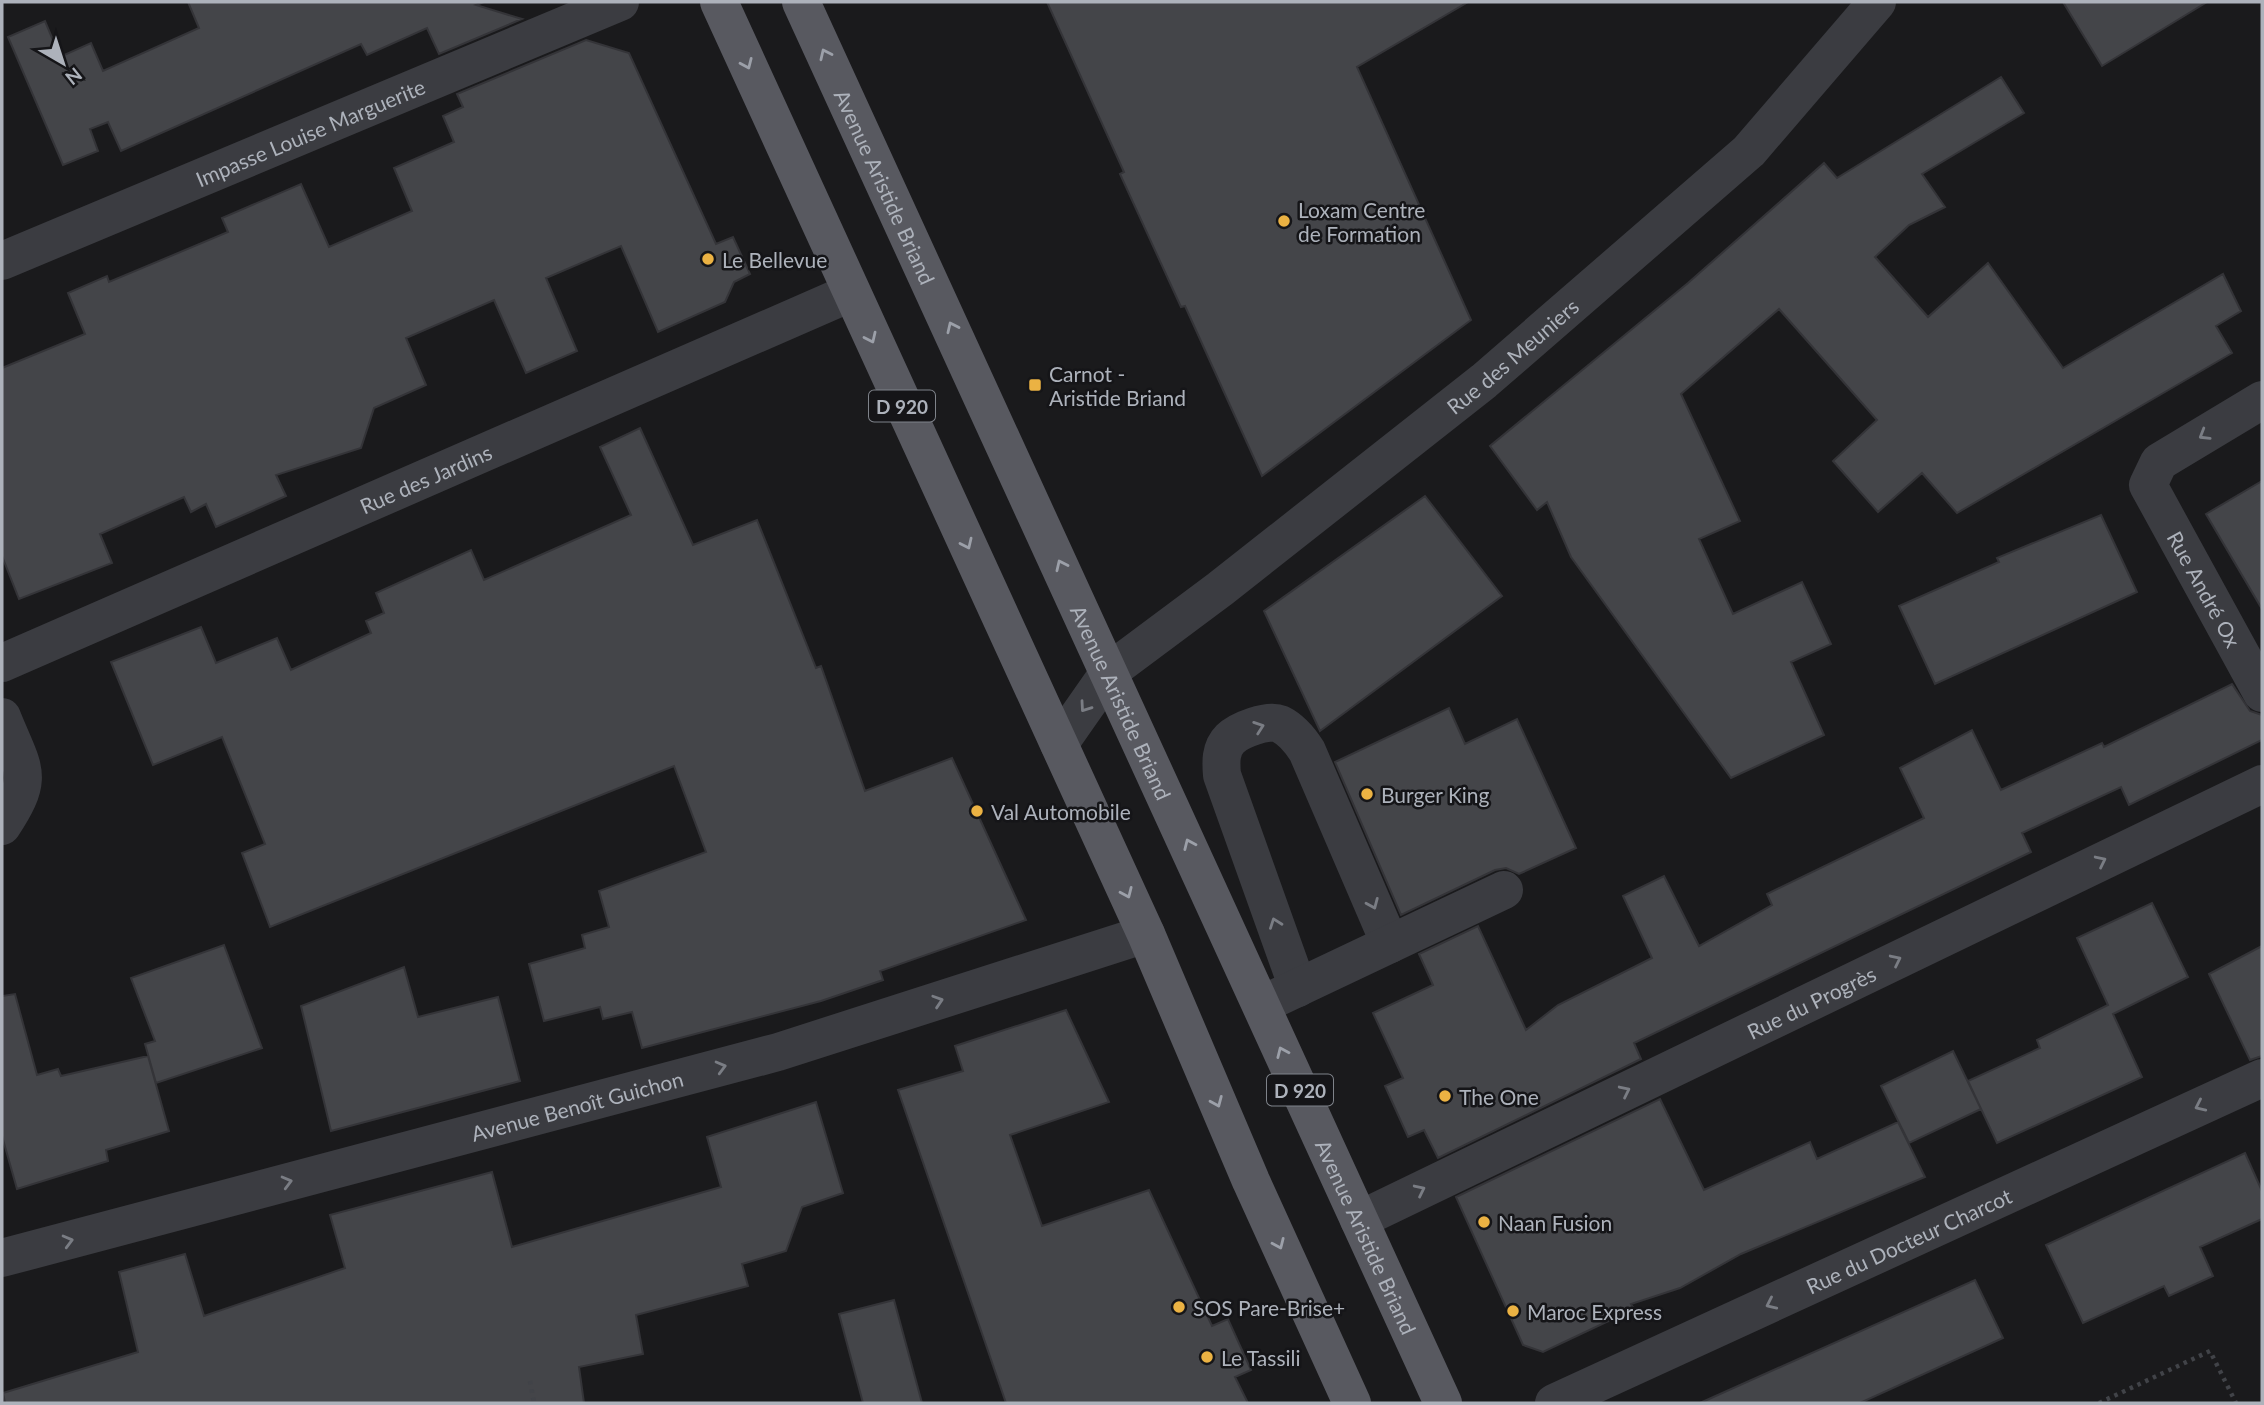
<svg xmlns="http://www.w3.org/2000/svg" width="2264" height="1405" viewBox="0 0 2264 1405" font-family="Lato,sans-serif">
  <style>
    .building { fill: #444549; stroke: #343438; stroke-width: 2 }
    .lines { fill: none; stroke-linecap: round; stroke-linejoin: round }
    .path { stroke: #414348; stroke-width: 4.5; stroke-dasharray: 3.5 5; stroke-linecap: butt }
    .minor { stroke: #3b3c41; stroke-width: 38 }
    .major { stroke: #585960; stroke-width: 38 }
    .oneway { stroke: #9ca0a9 }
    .oneway2 { stroke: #7a7d84 }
    .poi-dot { fill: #ebb243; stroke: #151518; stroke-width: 2.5 }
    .labels { text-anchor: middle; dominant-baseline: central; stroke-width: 5; stroke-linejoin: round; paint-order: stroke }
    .shield { fill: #151518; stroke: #7f838a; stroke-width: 2 }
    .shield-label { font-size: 19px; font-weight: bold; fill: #adb2bb }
    .street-label { font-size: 21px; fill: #adb2bb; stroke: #151518 }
    .poi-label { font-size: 21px; fill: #adb2bb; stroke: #151518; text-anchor: start }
  </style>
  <rect width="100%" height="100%" fill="#1a1a1c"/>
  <path class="building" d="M 188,2 L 484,2 L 476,5 L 522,19 L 439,54 L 427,28 L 367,55 L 361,44 L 121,151 L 108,122 L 90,129 L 98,151 L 63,165 L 8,37 L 45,21 L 60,57 L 91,43 L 103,71 L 199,28 Z
    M 1047,2 L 1468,2 L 1357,67 L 1471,320 L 1262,476 L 1185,306 L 1181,307 L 1120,174 L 1124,172 Z
    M 2063,2 L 2207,2 L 2102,66 Z
    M 586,40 L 629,53 L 716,244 L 733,237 L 750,274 L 734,282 L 725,302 L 658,332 L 621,246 L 546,278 L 577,351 L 526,373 L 494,300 L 406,338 L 426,385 L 374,408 L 361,448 L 276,475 L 286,496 L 216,527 L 206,504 L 191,512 L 184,497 L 100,534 L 112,563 L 19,599 L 2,556 L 2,368 L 85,334 L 68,293 L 107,276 L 109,282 L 228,232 L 222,218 L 301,184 L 329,247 L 412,211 L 394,168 L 454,142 L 443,116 L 463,107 L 457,94 Z
    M 2001,77 L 2024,113 L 1922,174 L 1945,207 L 1909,225 L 1875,257 L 1928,317 L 1988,263 L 2063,368 L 2223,274 L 2241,311 L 2216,326 L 2232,353 L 1957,513 L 1922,473 L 1878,512 L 1833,461 L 1877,420 L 1779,309 L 1681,394 L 1740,521 L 1699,539 L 1733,614 L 1802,582 L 1831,644 L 1791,662 L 1824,735 L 1731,778 L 1571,557 L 1547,502 L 1537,510 L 1490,446 L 1688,283 L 1824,163 L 1837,178 Z
    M 640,428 L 693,545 L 757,520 L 816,668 L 821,666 L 865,791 L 952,758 L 1026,920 L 880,971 L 883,980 L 821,1001 L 642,1048 L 632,1012 L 603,1019 L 600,1007 L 544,1021 L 529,964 L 585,948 L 582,935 L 609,927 L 599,891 L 706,852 L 674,766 L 270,927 L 242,853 L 265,844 L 222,737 L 153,765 L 111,662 L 201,627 L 216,663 L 277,638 L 291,670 L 371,633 L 366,621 L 384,613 L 376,593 L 471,550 L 484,580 L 631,515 L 600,447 Z
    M 2262,481 L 2262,609 L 2206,514 Z
    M 1425,496 L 1502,596 L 1320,731 L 1264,611 Z
    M 2101,515 L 2137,592 L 1935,684 L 1899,606 L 1999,562 L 1997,558 Z
    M 2232,684 L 2250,711 L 2262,715 L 2262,740 L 2129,805 L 2121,787 L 2022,833 L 2031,852 L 1634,1043 L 1641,1059 L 1438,1158 L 1424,1130 L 1408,1137 L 1385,1086 L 1403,1078 L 1373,1013 L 1433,985 L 1419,954 L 1478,926 L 1526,1030 L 1558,1005 L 1652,958 L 1623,896 L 1664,876 L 1699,946 L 1772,905 L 1767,894 L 1924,818 L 1900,768 L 1972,730 L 2001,790 L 2102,743 L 2104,747 Z
    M 1449,708 L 1465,744 L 1517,719 L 1576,848 L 1519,874 L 1506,868 L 1495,870 L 1401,915 L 1335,762 Z
    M 2152,903 L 2188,977 L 2113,1014 L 2142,1077 L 1997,1143 L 1968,1081 L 2040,1048 L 2037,1040 L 2108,1005 L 2077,938 Z
    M 224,945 L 262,1048 L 156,1083 L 145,1044 L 155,1041 L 131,978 Z
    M 2262,946 L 2262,1056 L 2250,1060 L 2209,974 Z
    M 404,967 L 418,1017 L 498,997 L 520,1081 L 331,1131 L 301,1006 Z
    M 15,994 L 37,1075 L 58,1069 L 61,1076 L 148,1056 L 169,1131 L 106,1150 L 108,1161 L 17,1189 L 2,1136 L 2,996 Z
    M 1066,1010 L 1109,1102 L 1010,1135 L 1042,1226 L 1149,1190 L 1212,1326 L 1228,1319 L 1251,1370 L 1235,1377 L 1248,1403 L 1006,1403 L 898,1090 L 963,1071 L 955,1046 Z
    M 1953,1051 L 1981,1109 L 1909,1143 L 1881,1086 Z
    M 1660,1099 L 1704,1190 L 1810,1142 L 1817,1159 L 1898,1122 L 1925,1177 L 1741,1254 L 1680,1288 L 1631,1304 L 1634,1309 L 1543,1352 L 1523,1345 L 1456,1197 Z
    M 816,1102 L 843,1193 L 802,1207 L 786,1251 L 742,1264 L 748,1286 L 636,1315 L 643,1354 L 579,1367 L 584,1403 L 5,1403 L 3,1393 L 138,1352 L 119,1272 L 185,1254 L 204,1316 L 345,1268 L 330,1215 L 492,1172 L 512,1247 L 721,1187 L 707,1137 Z
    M 2245,1153 L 2262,1191 L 2262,1219 L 2200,1247 L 2213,1276 L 2169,1296 L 2164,1286 L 2083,1323 L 2046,1245 Z
    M 1975,1280 L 2003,1338 L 1860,1403 L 1700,1403 Z
    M 894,1300 L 922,1403 L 863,1403 L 839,1314 Z"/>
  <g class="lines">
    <path class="path" d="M 530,1381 L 534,1403
      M 2099,1403 L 2210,1351 L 2236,1403"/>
    <g class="minor">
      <path id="s1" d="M 2,261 L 620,2"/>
      <path id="s2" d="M 2262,400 L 2159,462 L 2148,485 L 2262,693"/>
      <path id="s3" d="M 2,663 L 850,293"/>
      <path d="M 2,717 C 23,770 36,775 2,826"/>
      <path id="s4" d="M 1059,744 L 1110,671 L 1220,589 L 1484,381 L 1749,151 L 1877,2"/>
      <path d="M 1298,988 L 1222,775 C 1221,763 1220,749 1230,739 C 1239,730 1268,719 1280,724 C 1292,730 1300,740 1307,751 L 1390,944"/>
      <path d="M 1276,998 L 1504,890"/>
      <path id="s5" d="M 1359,1220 L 2262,784"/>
      <path id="s6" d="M 2,1258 L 778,1052 L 1146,934"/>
      <path id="s7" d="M 1554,1403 L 2262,1078"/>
    </g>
    <g class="major">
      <path d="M 719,2 L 1146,934 L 1251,1181 L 1352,1403"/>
      <path id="s8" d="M 801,2 L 1443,1403"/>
    </g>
  </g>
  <defs><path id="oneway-chevron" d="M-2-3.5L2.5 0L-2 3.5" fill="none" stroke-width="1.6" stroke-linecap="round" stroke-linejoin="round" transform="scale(1.75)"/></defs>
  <g class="oneway">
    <use href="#oneway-chevron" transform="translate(825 54) rotate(-115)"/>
    <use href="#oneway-chevron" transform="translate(747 64) rotate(66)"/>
    <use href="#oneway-chevron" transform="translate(952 327) rotate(-115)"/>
    <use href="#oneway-chevron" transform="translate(871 338) rotate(65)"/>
    <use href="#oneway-chevron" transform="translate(967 544) rotate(65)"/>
    <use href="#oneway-chevron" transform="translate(1061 565) rotate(-115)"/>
    <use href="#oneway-chevron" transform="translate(1189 844) rotate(-114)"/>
    <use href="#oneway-chevron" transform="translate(1127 893) rotate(66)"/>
    <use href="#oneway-chevron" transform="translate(1282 1052) rotate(-114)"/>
    <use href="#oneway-chevron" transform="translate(1217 1102) rotate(67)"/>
    <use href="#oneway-chevron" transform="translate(1279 1244) rotate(66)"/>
  </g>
  <g class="oneway2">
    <use href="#oneway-chevron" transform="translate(2204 435) rotate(149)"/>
    <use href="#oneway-chevron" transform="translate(1085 707) rotate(125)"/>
    <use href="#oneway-chevron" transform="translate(1259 727) rotate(-19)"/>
    <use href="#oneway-chevron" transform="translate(2101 861) rotate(-26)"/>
    <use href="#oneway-chevron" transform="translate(1373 904) rotate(67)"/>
    <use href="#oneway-chevron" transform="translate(1275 923) rotate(-110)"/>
    <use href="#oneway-chevron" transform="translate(1896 960) rotate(-26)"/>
    <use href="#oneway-chevron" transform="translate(938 1001) rotate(-18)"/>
    <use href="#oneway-chevron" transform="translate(721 1067) rotate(-15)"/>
    <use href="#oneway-chevron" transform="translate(1625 1091) rotate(-26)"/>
    <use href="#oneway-chevron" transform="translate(2200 1106) rotate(155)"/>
    <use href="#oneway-chevron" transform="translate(287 1182) rotate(-15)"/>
    <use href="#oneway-chevron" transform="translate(1420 1190) rotate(-26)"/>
    <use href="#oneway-chevron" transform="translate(68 1241) rotate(-15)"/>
    <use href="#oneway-chevron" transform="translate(1771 1304) rotate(155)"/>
  </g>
  <g class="poi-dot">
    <circle cx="1284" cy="221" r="7"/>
    <circle cx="708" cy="259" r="7"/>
    <rect x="1028" y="378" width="14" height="14" rx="3.5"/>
    <circle cx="1367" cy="794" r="7"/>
    <circle cx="977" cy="811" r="7"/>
    <circle cx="1445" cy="1096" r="7"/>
    <circle cx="1484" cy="1222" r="7"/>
    <circle cx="1179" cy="1307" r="7"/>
    <circle cx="1513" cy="1311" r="7"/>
    <circle cx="1207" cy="1357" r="7"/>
  </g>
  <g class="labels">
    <g class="shield">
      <rect x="869" y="390.5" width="66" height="31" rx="5"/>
      <rect x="1267" y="1074.5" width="66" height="31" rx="5"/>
    </g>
    <g class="shield-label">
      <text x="902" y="406">D 920</text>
      <text x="1300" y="1090">D 920</text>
    </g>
    <g class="street-label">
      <text stroke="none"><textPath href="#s1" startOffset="334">Impasse Louise Marguerite</textPath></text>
      <text stroke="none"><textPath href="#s8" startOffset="203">Avenue Aristide Briand</textPath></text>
      <text stroke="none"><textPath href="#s4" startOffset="600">Rue des Meuniers</textPath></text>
      <text stroke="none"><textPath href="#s3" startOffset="462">Rue des Jardins</textPath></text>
      <text stroke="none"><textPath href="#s2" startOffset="264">Rue André Ox</textPath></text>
      <text stroke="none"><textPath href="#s8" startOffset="770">Avenue Aristide Briand</textPath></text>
      <text stroke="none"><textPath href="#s5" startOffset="502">Rue du Progrès</textPath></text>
      <text stroke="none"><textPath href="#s6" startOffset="595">Avenue Benoît Guichon</textPath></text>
      <text stroke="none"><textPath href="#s8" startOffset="1358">Avenue Aristide Briand</textPath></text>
      <text stroke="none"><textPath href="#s7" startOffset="390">Rue du Docteur Charcot</textPath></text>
    </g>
    <g class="poi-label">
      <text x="1298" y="209">Loxam Centre<tspan x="1298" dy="24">de Formation</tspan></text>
      <text x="722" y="259">Le Bellevue</text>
      <text x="1049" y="373">Carnot -<tspan x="1049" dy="24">Aristide Briand</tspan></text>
      <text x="1381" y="794">Burger King</text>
      <text x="991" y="811">Val Automobile</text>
      <text x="1459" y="1096">The One</text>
      <text x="1498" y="1222">Naan Fusion</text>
      <text x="1193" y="1307">SOS Pare-Brise+</text>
      <text x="1527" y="1311">Maroc Express</text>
      <text x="1221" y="1357">Le Tassili</text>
    </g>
  </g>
  <rect width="2264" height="1405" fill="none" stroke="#adb2bb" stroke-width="7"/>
  <g transform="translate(63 63) rotate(141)" stroke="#151518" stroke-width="5" paint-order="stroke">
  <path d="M0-5L12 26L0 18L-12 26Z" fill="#adb2bb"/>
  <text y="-10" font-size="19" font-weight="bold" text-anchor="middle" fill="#adb2bb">N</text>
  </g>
</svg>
